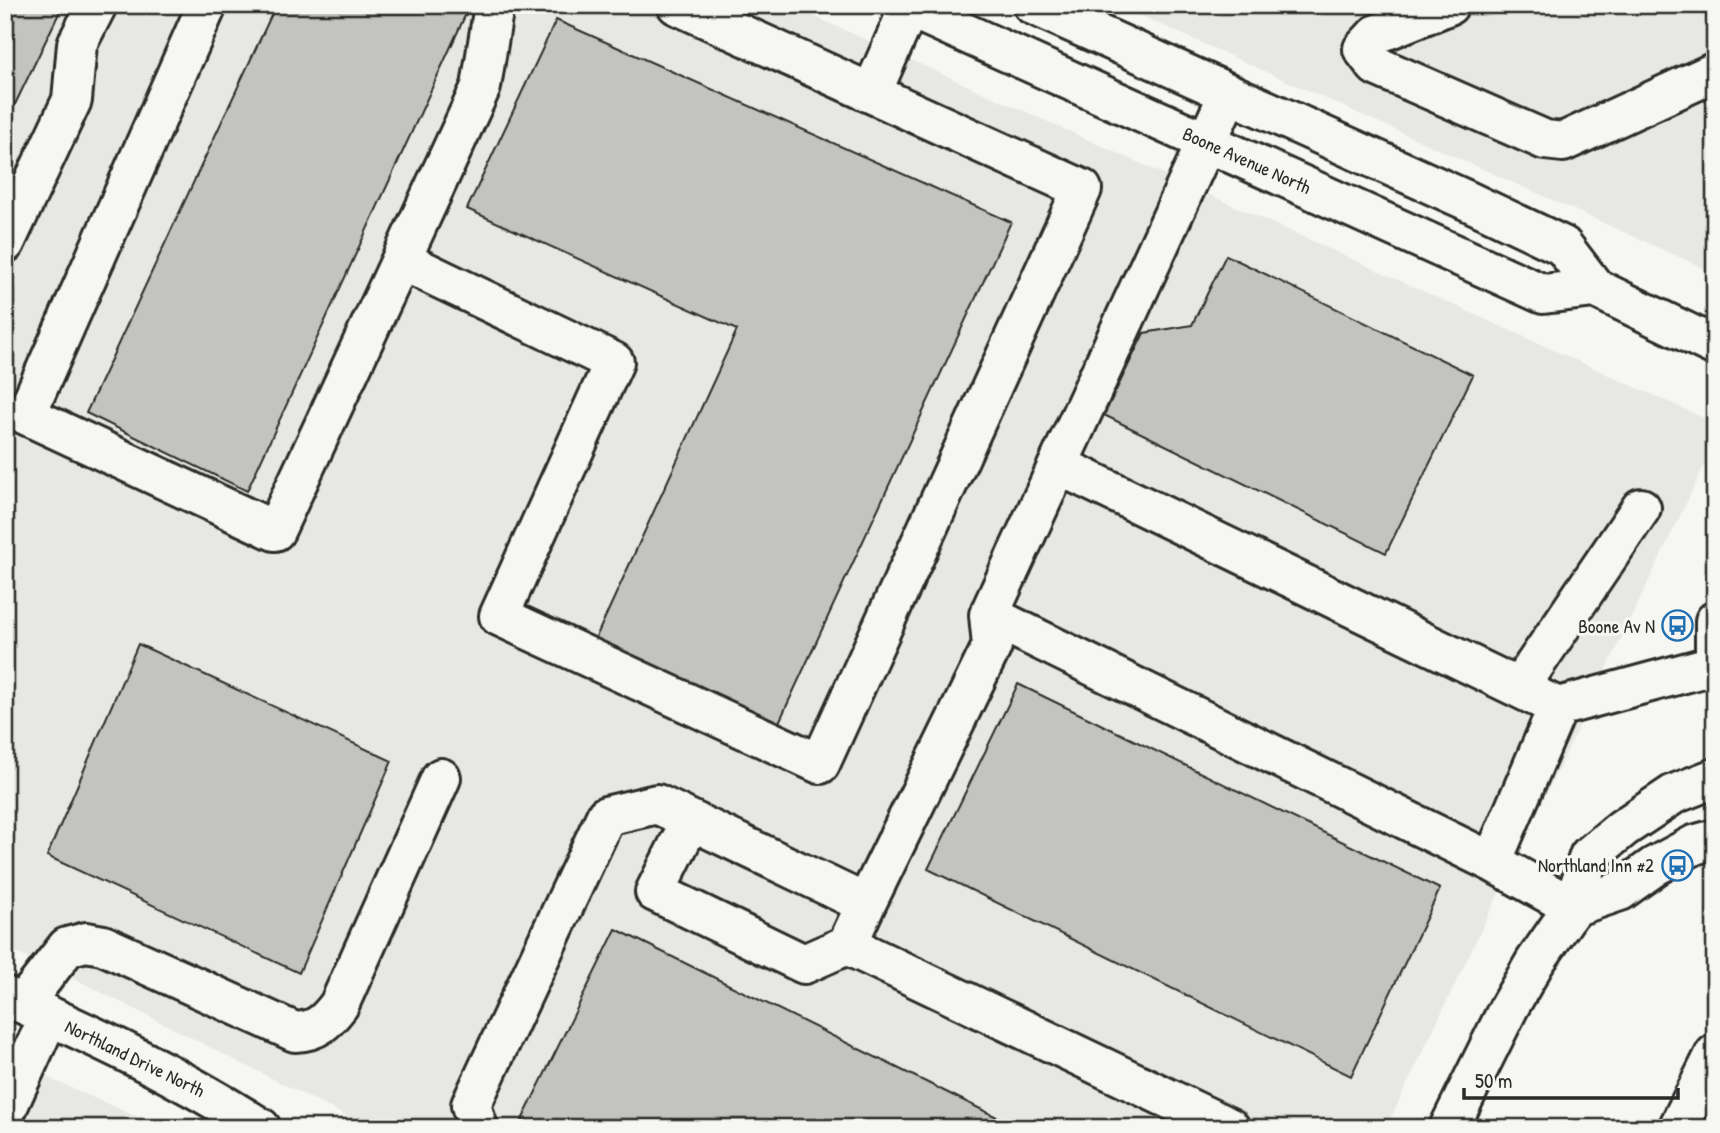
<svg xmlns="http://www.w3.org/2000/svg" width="1720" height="1133" viewBox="0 0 1720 1133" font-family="'Patrick Hand',sans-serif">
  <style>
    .built { fill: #e7e7e3 }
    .building { fill: #c3c3c0; stroke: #2b2b2b; stroke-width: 2 }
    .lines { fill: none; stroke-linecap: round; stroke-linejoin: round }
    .minor-casing { stroke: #2b2b2b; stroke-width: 44 }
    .minor { stroke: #f6f6f2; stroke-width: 38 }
    .labels { text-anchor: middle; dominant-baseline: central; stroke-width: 6; stroke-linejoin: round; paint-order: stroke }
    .street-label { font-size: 19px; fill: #2b2b2b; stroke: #f6f6f2 }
    .poi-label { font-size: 19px; fill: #2b2b2b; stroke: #f6f6f2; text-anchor: end }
  </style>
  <rect width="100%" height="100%" fill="#f6f6f2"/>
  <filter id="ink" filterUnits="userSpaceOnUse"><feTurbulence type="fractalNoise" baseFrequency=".0143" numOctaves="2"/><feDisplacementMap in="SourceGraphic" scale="14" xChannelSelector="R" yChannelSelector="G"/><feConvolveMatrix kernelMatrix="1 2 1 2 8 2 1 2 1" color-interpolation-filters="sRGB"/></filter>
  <g filter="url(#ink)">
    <path class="built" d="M 5,5 L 789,5 L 1715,423 L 1715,443 L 1386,1128 L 370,1128 L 83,983 L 5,948 Z
      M 1117,5 L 1715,5 L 1715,273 Z
      M 5,1059 L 135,1116 L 150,1128 L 5,1128 Z"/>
    <path class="building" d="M 5,5 L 63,5 L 5,125 Z
      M 276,5 L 470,5 L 247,491 L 86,413 Z
      M 556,20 L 1011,222 L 775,731 L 592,646 L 737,330 L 467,209 Z
      M 1226,255 L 1473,375 L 1386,553 L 1104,415 L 1144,333 L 1192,325 Z
      M 138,644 L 392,761 L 299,973 L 47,856 Z
      M 1018,684 L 1440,889 L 1351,1076 L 928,869 Z
      M 616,929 L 1019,1128 L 539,1128 L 522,1120 Z"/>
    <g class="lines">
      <defs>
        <path id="minor" d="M 207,5 L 26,415 L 275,531 L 401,260 L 614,362 L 499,616 L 820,764 L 1082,189 L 677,5
          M 903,5 L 1543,294 L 1595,288
          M 1033,5 L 1466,200 L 1563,246 L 1595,288 L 1715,346
          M 1449,5 L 1377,34 L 1363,49 L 1376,66 L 1545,140 L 1563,142 L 1715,72
          M 872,92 L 909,8
          M 5,243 L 72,100 L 77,44 L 97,5
          M 401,260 L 481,87 L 494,5
          M 1058,465 L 1558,707 L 1714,665
          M 989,615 L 1492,862 L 1573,907
          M 1715,621 L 1715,669
          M 1519,688 L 1641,508
          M 690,822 L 655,892 L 804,964 L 847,945
          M 1492,862 L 1558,707
          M 866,904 L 847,945 L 1230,1128
          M 1573,907 L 1620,891 L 1655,866 L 1694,845 L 1715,839
          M 5,996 C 93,1035 180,1076 261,1128
          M 23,1004 L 67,947 L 86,942 L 103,945 L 295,1032 C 317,1031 326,1022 339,1005 L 441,778
          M 5,1113 L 49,1016
          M 478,1128 L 471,1105 L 606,816 L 657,804 L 866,904 L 992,646 L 989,615 L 1229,93
          M 1449,1128 L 1509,1007 L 1535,962 L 1573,907 L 1589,856 L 1623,828 L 1674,794 L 1715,778
          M 1678,1128 L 1715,1054"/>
      </defs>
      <use href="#minor" class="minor-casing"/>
      <use href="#minor" class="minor"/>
    </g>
  </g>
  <defs>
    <symbol id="bus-ring" viewBox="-11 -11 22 22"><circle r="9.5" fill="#f6f6f2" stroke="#1f6fb2" stroke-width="1.5"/><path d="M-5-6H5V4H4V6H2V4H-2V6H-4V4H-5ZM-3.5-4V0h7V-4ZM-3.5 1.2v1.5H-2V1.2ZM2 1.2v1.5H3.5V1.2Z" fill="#1f6fb2"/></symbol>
  </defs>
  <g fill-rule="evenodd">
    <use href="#bus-ring" x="1660" y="608" width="35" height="35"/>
    <use href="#bus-ring" x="1660" y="848" width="35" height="35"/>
  </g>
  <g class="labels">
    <g class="street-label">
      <text transform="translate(1247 160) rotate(24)">Boone Avenue North</text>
      <text transform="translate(135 1058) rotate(26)">Northland Drive North</text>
    </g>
    <g class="poi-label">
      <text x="1655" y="626">Boone Av N</text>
      <text x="1654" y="865">Northland Inn #2</text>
    </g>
  </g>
  <rect width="1720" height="1133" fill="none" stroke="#f6f6f2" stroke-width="28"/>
  <rect x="14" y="14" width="1692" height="1105" fill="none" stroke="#2b2b2b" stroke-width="2.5" filter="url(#ink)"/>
  <path d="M1464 1088v10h214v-10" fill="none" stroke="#2b2b2b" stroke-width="3.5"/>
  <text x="1475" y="1088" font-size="21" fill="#2b2b2b" stroke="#f6f6f2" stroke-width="5" paint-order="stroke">50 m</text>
</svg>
